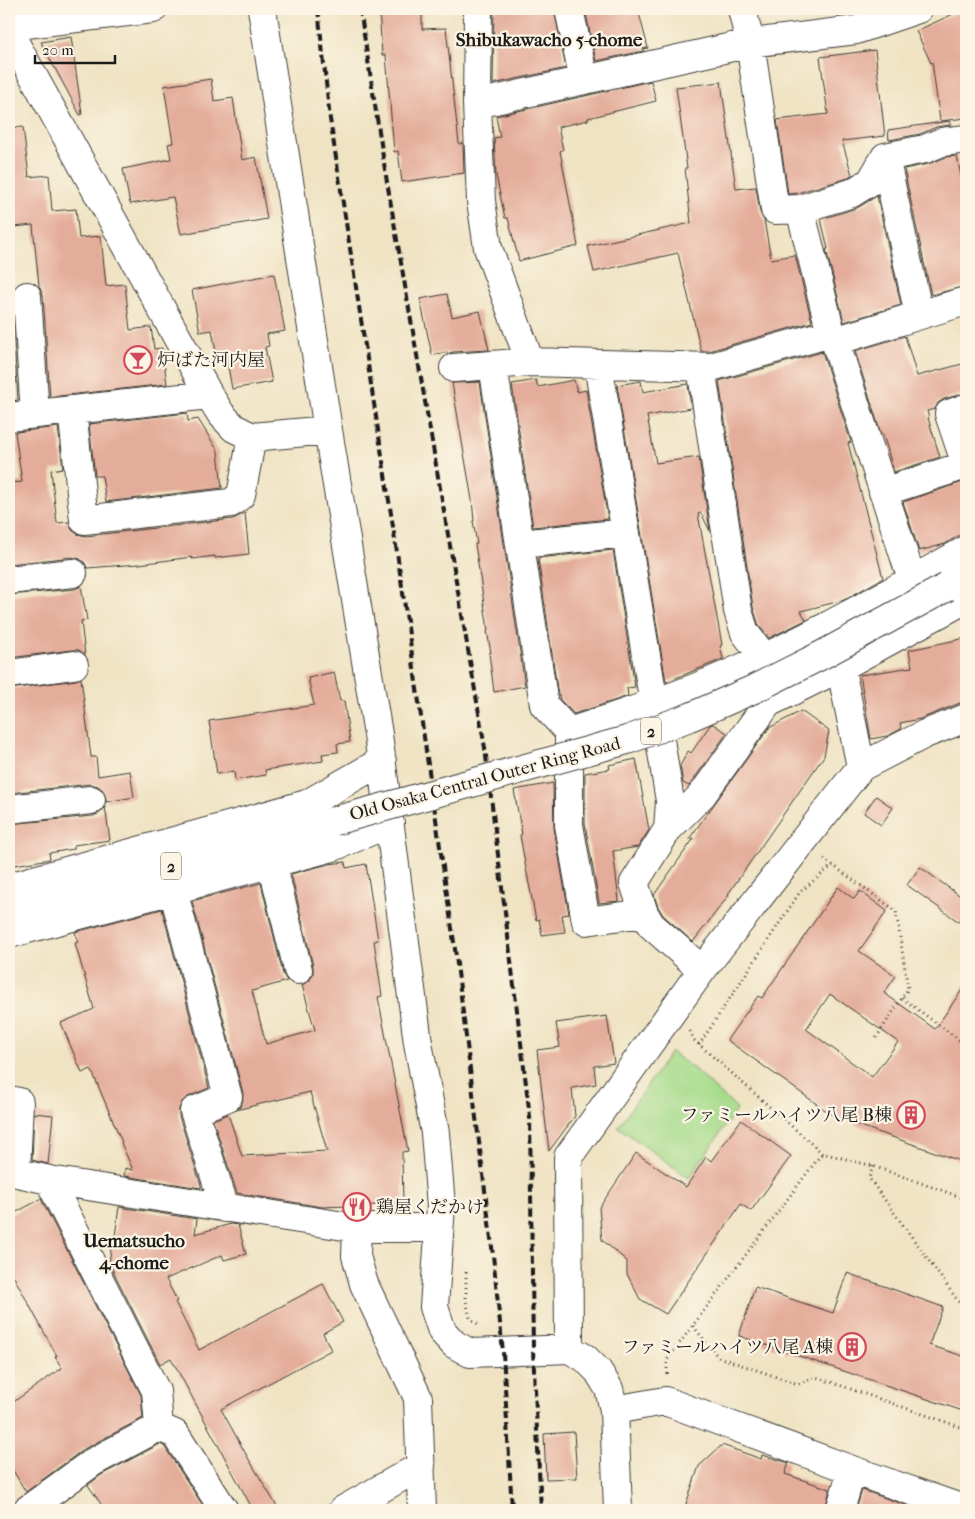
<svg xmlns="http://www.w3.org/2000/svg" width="975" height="1519" viewBox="0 0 975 1519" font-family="'IM FELL French Canon','Noto Serif JP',serif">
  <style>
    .green { fill: #a6db8b; stroke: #617c54 }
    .building { fill: #e4ac9a; fill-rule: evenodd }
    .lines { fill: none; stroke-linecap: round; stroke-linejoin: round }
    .minor-casing { stroke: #3c3a35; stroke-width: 30 }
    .major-casing { stroke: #3c3a35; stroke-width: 30 }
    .path { stroke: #3c3a35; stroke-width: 3; stroke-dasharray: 1 4; stroke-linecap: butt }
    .minor { stroke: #fff; stroke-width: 28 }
    .major { stroke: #fff; stroke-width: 28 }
    .rail { stroke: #1c1c1c; stroke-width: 4; stroke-dasharray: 8 4; stroke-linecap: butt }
    .major-bridge-casing { stroke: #3c3a35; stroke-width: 30; stroke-linecap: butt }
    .major-bridge { stroke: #fff; stroke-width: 28 }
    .labels { text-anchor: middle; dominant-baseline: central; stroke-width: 4.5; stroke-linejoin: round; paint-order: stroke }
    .shield { fill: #fcf5e5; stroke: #5f5d58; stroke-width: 1 }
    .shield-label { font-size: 16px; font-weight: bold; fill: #1c1c1c }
    .poi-label { font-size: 18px; fill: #1c1c1c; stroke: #fcf5e5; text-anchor: start }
    .street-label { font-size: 18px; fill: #1c1c1c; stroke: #fcf5e5 }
    .neighbourhood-label { font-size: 19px; font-weight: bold; fill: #1c1c1c; stroke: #fcf5e5 }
  </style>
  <rect width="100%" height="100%" fill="#fcf5e5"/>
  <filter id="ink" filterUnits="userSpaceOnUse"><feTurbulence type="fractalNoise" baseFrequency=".02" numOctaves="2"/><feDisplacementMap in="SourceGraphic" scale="10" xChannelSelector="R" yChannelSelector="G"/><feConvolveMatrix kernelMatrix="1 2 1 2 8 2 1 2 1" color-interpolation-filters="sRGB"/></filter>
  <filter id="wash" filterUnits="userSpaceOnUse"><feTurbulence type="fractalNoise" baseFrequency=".0096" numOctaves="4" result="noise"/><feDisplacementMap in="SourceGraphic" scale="20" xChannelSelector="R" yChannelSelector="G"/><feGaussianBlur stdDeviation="1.12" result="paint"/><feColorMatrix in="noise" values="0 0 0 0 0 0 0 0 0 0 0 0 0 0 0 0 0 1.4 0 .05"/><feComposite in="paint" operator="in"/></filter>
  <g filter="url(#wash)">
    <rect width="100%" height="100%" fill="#efe3c3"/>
    <path class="green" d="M 671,1052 L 694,1069 L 737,1109 L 689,1178 L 618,1127 Z"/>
    <g id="blocks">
      <path class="building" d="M 379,9 L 422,9 L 422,29 L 446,28 L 459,144 L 463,143 L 464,173 L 402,182 L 398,151 L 394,152 L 386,55 L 382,55 Z
        M 494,9 L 554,9 L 566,68 L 493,84 Z
        M 585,9 L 638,9 L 648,48 L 643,49 L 644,51 L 596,61 Z
        M 964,9 L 966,9 L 966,118 L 940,121 L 932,62 L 931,63 L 916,31 Z
        M 71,37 L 82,114 L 80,115 L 41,42 Z
        M 875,50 L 885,136 L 842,141 L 852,175 L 845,179 L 797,193 L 788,194 L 777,120 L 828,114 L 820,57 Z
        M 211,79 L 214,101 L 233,98 L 242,160 L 256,157 L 267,219 L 181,234 L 173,197 L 130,204 L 123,169 L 171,159 L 168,144 L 173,143 L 164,86 Z
        M 651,81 L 656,101 L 588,118 L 588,120 L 558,127 L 563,150 L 560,151 L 578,246 L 519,261 L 508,218 L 505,218 L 496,175 L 494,138 L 500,137 L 496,116 Z
        M 721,82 L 736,189 L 756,187 L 760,212 L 764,220 L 771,259 L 795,255 L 812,322 L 709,351 L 701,351 L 678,253 L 594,272 L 588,246 L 691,223 L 685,168 L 687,168 L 676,87 Z
        M 950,121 L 950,125 L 936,127 L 920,134 L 889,140 L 888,130 Z
        M 23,127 L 29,177 L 49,175 L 52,211 L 76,209 L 79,238 L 101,236 L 106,286 L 125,284 L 130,330 L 151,327 L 154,349 L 162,348 L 167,384 L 50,397 L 43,295 L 39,286 L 33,225 L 14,227 L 9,183 L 9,128 Z
        M 957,156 L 966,201 L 966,286 L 931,295 L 904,169 L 928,164 L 946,157 Z
        M 877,196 L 901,305 L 844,322 L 826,249 L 828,249 L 821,219 L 857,208 Z
        M 274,274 L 285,331 L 267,334 L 269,346 L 265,347 L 272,382 L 232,389 L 226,355 L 217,357 L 212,330 L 200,332 L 192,290 Z
        M 9,292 L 12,292 L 11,297 L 18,400 L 11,401 L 9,386 Z
        M 447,294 L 452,317 L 480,311 L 489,350 L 453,352 L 447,354 L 447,352 L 432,355 L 420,299 Z
        M 905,336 L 917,376 L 966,363 L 966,393 L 944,399 L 938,403 L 935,409 L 927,411 L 929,418 L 928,418 L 940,457 L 894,472 L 883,434 L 881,434 L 855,351 Z
        M 822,352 L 851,442 L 848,443 L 883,578 L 844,600 L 801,611 L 806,620 L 769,638 L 759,626 L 753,607 L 719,381 Z
        M 536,380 L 538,387 L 574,380 L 577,392 L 586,390 L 608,519 L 533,527 L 512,384 Z
        M 641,381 L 643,392 L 688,384 L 691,408 L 647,416 L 656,463 L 699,457 L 710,531 L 701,513 L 698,514 L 722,645 L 720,646 L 723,659 L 666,682 L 617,385 Z
        M 480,382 L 525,686 L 494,692 L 489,653 L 491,653 L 487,631 L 488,630 L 475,544 L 477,544 L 473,521 L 474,521 L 472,500 L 452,383 Z
        M 187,413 L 188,421 L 198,419 L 218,451 L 222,488 L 106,502 L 102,476 L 95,476 L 89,424 Z
        M 58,427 L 63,468 L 51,470 L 57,523 L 69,522 L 72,530 L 77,534 L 86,536 L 233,519 L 245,513 L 249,554 L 215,558 L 215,556 L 192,559 L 192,557 L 139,564 L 87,568 L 85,563 L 80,559 L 72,557 L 9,564 L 9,483 L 22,482 L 15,432 Z
        M 966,481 L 966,534 L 958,536 L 945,544 L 919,551 L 903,502 Z
        M 613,550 L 635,687 L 627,688 L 628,696 L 574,714 L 560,700 L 559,695 L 558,695 L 538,558 Z
        M 81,586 L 87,620 L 81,621 L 85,655 L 79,650 L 72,650 L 9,658 L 9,595 L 75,589 Z
        M 966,638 L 966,703 L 960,703 L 920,719 L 900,723 L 901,729 L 887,736 L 871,739 L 860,675 L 912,667 L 909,650 Z
        M 334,672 L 340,701 L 344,701 L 350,742 L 337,744 L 338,752 L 322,754 L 323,761 L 265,770 L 266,775 L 235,780 L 234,771 L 217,774 L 209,721 L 314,705 L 308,678 Z
        M 81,678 L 91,757 L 96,757 L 98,776 L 130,771 L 134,797 L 106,802 L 106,798 L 103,790 L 98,786 L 90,784 L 9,793 L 9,689 L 76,680 Z
        M 801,711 L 829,731 L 824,756 L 728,894 L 729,895 L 693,942 L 663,915 L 658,907 L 654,895 L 694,838 L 689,839 L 769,728 Z
        M 713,724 L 727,733 L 689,786 L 683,783 L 680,766 L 688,751 L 691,753 L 710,725 Z
        M 636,759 L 649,830 L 638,847 L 613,851 L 619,901 L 599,903 L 585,824 L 585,773 L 610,769 L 609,765 Z
        M 553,783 L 554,828 L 569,914 L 562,915 L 565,932 L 542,935 L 539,919 L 536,920 L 524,858 L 520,835 L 522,834 L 514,790 Z
        M 876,796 L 893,808 L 881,825 L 864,813 Z
        M 105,807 L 110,840 L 74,845 L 74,849 L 49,853 L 50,859 L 9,866 L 9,824 L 93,816 L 100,813 Z
        M 345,862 L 346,868 L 366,864 L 378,940 L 374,941 L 382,996 L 378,997 L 408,1151 L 402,1152 L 403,1204 L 322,1207 L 237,1193 L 213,1120 L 228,1114 L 242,1156 L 327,1151 L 310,1092 L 236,1110 L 240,1107 L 243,1101 L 243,1093 L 192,901 L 261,883 L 283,974 L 287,981 L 252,991 L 266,1044 L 315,1030 L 302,985 L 309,981 L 313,974 L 313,966 L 291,874 L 329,864 Z
        M 920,867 L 966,900 L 966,927 L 907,885 Z
        M 838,887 L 854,899 L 860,891 L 887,911 L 859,951 L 896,976 L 884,993 L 935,1029 L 966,984 L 966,1163 L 835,1117 L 727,1040 L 758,996 L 762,998 ZM 830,994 L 898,1042 L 872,1077 L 806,1029 Z
        M 162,909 L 209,1088 L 188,1097 L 182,1102 L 179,1109 L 179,1116 L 201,1185 L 201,1188 L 124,1176 L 125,1168 L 133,1170 L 121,1143 L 122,1142 L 91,1069 L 82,1073 L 61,1023 L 94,1009 L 75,943 L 78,942 L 75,932 Z
        M 607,1016 L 614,1063 L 594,1066 L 596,1084 L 572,1088 L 575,1116 L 549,1151 L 537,1050 L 560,1047 L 556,1023 Z
        M 34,1113 L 53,1115 L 48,1164 L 32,1160 Z
        M 741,1120 L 791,1156 L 751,1211 L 741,1204 L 666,1314 L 640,1299 L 627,1274 L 627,1261 L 602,1240 L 599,1208 L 636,1153 L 686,1187 L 706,1157 L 711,1161 Z
        M 41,1199 L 141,1395 L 143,1418 L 84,1449 L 26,1492 L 9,1464 L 9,1405 L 62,1368 L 55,1357 L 57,1356 L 9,1268 L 9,1216 Z
        M 119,1207 L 197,1219 L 195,1234 L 231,1224 L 238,1225 L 246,1254 L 224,1260 L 222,1255 L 166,1279 L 177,1301 L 175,1302 L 199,1350 L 323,1284 L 343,1322 L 323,1333 L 331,1350 L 221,1409 L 247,1456 L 279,1510 L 253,1510 L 171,1358 L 160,1364 L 109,1263 L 113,1236 L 115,1236 Z
        M 847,1273 L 943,1307 L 929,1345 L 966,1357 L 966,1412 L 739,1336 L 755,1287 L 833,1313 Z
        M 574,1432 L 577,1478 L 546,1479 L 544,1434 Z
        M 160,1444 L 164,1446 L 206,1510 L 105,1510 L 88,1485 L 101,1475 Z
        M 722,1445 L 761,1459 L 762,1455 L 789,1463 L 785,1474 L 830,1489 L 825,1510 L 684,1510 L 699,1466 Z
        M 862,1490 L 920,1510 L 856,1510 Z"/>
    </g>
  </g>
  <g filter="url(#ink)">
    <use href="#blocks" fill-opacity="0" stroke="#3c3a35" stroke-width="1"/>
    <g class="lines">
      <defs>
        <path id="minor" d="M 262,9 L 328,430 L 378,734 L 418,1043 L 435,1133 L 441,1206 L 434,1307 L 442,1331 L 454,1344 L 470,1353 L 569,1349 L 585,1358 L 598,1371 L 609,1389 L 614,1410 L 618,1510
          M 478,9 L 477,104 L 481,201 L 488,248 L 530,362
          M 569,9 L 584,80
          M 742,9 L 750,43 L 775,210 L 800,209 L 831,333 L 835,341 L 912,580
          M 9,26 L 153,9
          M 9,32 L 209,395 L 221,414 L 234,428 L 252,437 L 328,430
          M 477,104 L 750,43 L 856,30 L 918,9
          M 885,157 L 919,315
          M 800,209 L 852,193 L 871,181 L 885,157 L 925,149 L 942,142 L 966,139
          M 27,296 L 35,414
          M 835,341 L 966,301
          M 598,364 L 670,801 L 668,829 L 634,883 L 644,913 L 651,925 L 702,970
          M 493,365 L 544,705 L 569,732 L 569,825 L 586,921 L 644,913
          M 454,368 L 530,362 L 711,367 L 831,333
          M 72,410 L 84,520 L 231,503 L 241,495 L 252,437
          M 9,417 L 209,395
          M 883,492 L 966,465 L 949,414 L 966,408
          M 520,544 L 626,533
          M 9,580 L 73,573
          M 837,650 L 861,767
          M 9,674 L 74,665
          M 768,703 L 841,667 L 966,599
          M 569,732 C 617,716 665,701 712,681 C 800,644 883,596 966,550
          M 9,809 L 91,800
          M 668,829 L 702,795 L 768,703 L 764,657 L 745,633 L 738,611 L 701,367
          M 272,863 L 298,970
          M 9,887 L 307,804 L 382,761
          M 173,890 L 228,1097 L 194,1111 L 225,1208
          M 9,934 L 333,847 L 390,823
          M 9,1100 L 19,1102 L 16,1172
          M 9,1171 L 49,1180 L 357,1228 L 439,1228
          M 49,1180 L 156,1391 L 159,1427 L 175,1434 L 224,1510
          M 357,1228 L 356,1256 L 364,1284 L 418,1398 L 422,1510
          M 569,1349 L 568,1157 L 702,970 L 861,767 L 925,734 L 966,718
          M 614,1410 L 665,1401 L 852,1470 L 966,1510
          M 27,1510 L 93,1462 L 159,1427
          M 343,1510 L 421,1466
          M 840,1510 L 852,1470"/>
        <path id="major" d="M 947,587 L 966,577
          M 9,911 L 334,821"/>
      </defs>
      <use href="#minor" class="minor-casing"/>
      <use href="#major" class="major-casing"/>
      <path class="path" d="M 824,859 L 896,911 L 908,989 L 876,1038
        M 902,998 L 966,1045
        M 690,1031 L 694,1040 L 822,1153 L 873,1166 L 966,1199
        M 699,1045 L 800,892 L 833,865
        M 873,1166 L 869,1178 L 966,1312
        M 466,1272 L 466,1300 L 470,1318 L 478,1324
        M 693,1326 L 718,1357 L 798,1384 L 816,1377 L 966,1429
        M 667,1374 L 667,1360 L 822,1153"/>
      <use href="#minor" class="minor"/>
      <use href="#major" class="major"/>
      <path class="rail" d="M 318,9 L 330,119 L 398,559 L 456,956 L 493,1255 L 503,1352 L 512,1510
        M 360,9 L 386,176 L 485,748 L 530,1117 L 533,1350 L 541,1510"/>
      <defs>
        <path id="major-bridge" d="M 334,821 L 627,740 L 690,717 L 754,689 L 820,656 L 947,587"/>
      </defs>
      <use href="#major-bridge" class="major-bridge-casing"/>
      <use href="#major-bridge" class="major-bridge"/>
    </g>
  </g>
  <defs>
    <symbol id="bar-ring" viewBox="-11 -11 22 22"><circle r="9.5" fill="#fcf5e5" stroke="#d1495b" stroke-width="1.5"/><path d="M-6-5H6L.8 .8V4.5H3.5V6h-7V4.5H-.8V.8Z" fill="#d1495b"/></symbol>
    <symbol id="building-ring" viewBox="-11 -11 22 22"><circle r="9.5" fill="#fcf5e5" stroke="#d1495b" stroke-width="1.5"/><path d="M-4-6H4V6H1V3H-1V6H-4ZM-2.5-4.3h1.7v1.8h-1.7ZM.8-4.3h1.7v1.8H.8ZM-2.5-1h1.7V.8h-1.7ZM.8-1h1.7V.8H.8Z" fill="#d1495b"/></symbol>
    <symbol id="restaurant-ring" viewBox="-11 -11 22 22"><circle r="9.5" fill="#fcf5e5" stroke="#d1495b" stroke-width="1.5"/><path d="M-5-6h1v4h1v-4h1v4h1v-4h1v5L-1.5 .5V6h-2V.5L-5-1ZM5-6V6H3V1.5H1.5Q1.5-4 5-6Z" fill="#d1495b"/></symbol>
  </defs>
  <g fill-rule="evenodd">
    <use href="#bar-ring" x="122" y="344" width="32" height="32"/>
    <use href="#building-ring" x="895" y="1099" width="32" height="32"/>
    <use href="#restaurant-ring" x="341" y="1191" width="32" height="32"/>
    <use href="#building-ring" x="836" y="1331" width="32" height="32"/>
  </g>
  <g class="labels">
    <g class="shield">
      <rect x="641" y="717.5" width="20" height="27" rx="4"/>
      <rect x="161" y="852.5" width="20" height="27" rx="4"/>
    </g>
    <g class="shield-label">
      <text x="651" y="731">2</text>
      <text x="171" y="866">2</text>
    </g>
    <g class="poi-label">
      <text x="157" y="360">炉ばた河内屋</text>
      <text x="892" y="1115" text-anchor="end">ファミールハイツ八尾 B棟</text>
      <text x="376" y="1207">鶏屋くだかけ</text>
      <text x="833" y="1347" text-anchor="end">ファミールハイツ八尾 A棟</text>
    </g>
    <g class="street-label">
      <text transform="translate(485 779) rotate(-15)">Old Osaka Central Outer Ring Road</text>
    </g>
    <g class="neighbourhood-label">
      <text x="549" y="40">Shibukawacho 5-chome</text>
      <text x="134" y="1241">Uematsucho<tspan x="134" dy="22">4-chome</tspan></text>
    </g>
  </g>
  <rect width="975" height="1519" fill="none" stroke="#fcf5e5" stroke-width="30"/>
  <path d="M35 55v8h80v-8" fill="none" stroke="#1c1c1c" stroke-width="2.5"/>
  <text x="42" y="55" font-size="15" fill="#1c1c1c" stroke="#fcf5e5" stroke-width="4" paint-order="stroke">20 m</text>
</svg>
